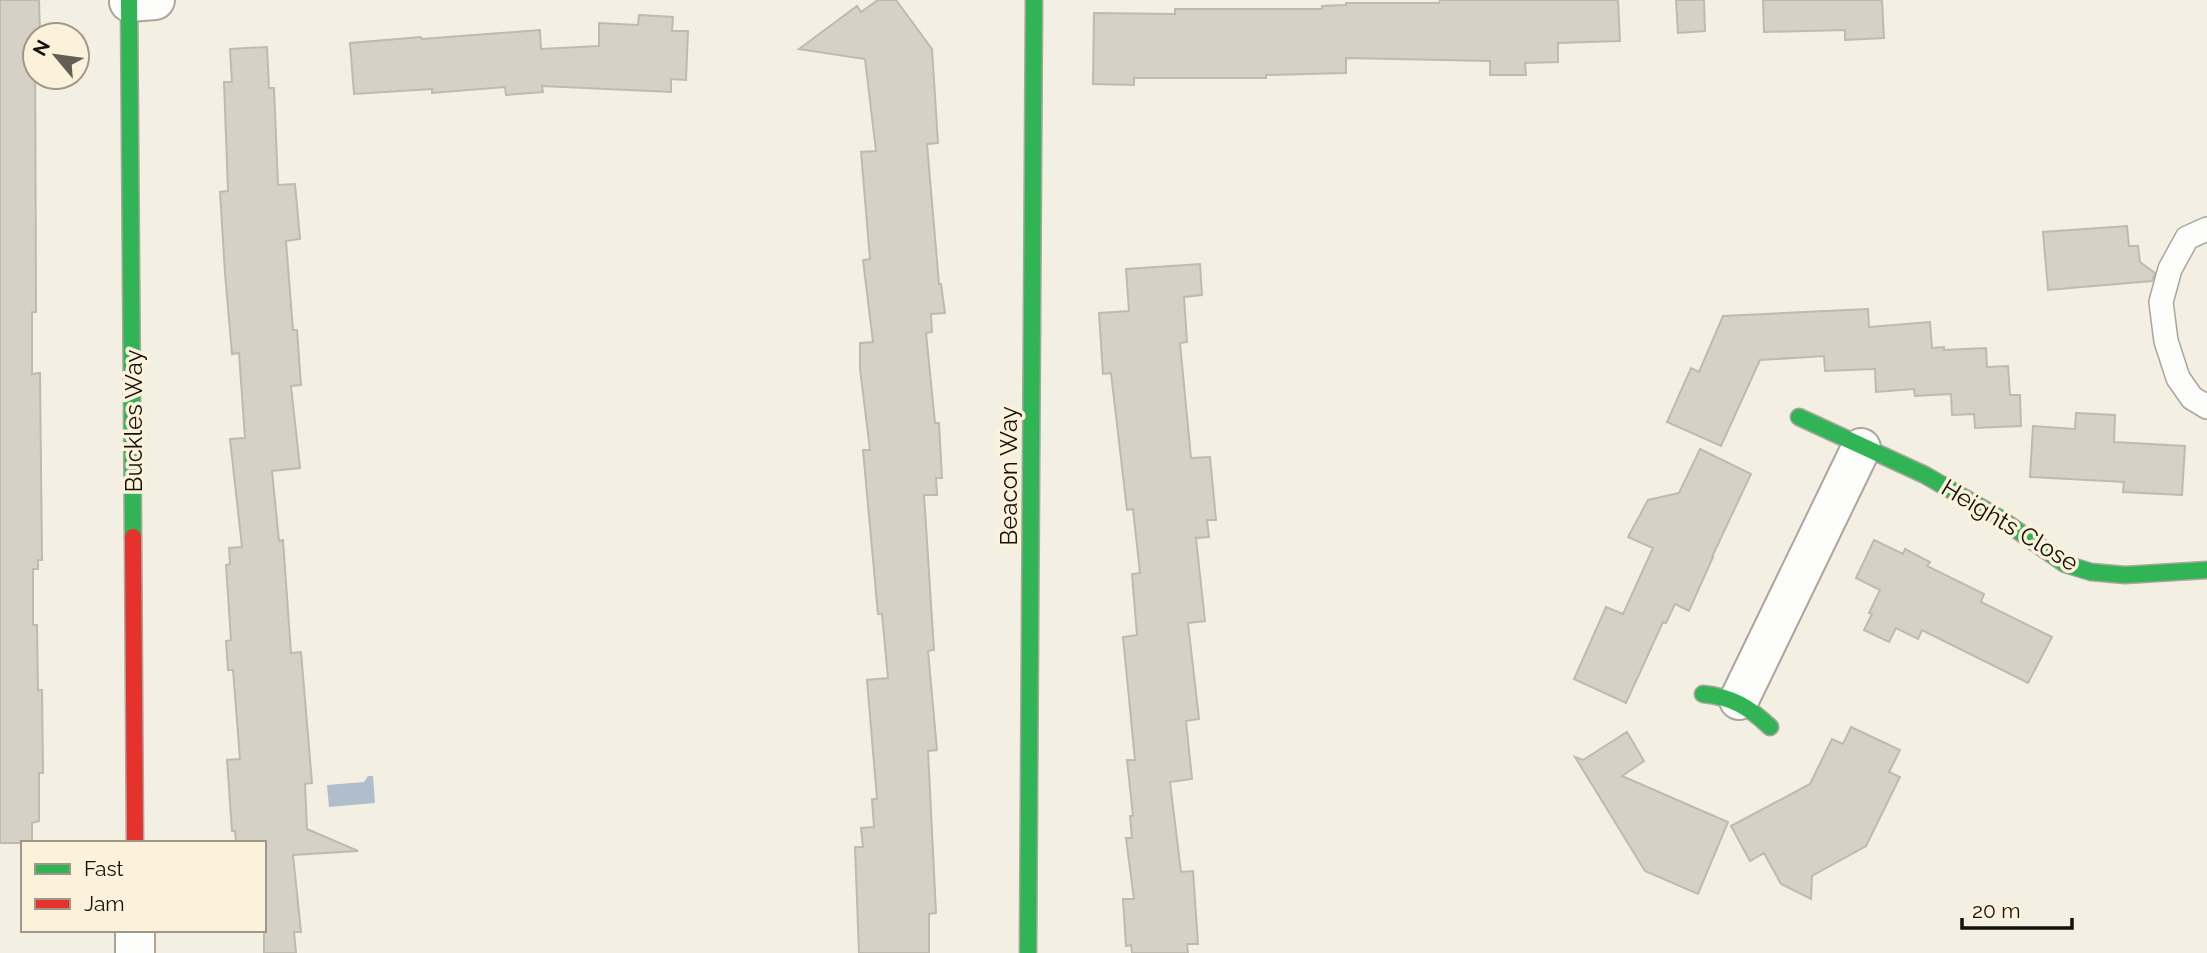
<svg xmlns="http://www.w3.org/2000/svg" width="2207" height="953" viewBox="0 0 2207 953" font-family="Raleway,sans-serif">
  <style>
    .water { fill: #afbdcc }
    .building { fill: #d5d1c7; stroke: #bebab0; stroke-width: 2 }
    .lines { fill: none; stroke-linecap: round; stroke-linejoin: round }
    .lane-casing { stroke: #aaa69d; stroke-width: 26 }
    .street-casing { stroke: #aaa69d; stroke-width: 42 }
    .fast-casing { stroke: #aaa69d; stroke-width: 19 }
    .jam-casing { stroke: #aaa69d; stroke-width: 19 }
    .lane { stroke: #fdfdfb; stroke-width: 23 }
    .street { stroke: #fdfdfb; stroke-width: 38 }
    .fast { stroke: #30b455; stroke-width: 16 }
    .jam { stroke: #e5322d; stroke-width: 16 }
    .labels { text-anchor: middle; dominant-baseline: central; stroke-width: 7; stroke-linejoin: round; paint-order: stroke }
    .street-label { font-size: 24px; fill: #151109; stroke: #fcf2db }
  </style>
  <rect width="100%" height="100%" fill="#f4efe3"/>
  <path class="water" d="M 368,776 L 373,776 L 375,803 L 329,807 L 327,785 L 364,782 Z"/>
  <path class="building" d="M 0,0 L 39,0 L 40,35 L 35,35 L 36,312 L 32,312 L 32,374 L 40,373 L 42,560 L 38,560 L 38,569 L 33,569 L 33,625 L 37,625 L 38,690 L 42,690 L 43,773 L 39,773 L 39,821 L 32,823 L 32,843 L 0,843 Z
    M 878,0 L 896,0 L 932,49 L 938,143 L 927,144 L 939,284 L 941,284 L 945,313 L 931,314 L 932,332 L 926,333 L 935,423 L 939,423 L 942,478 L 936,478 L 937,495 L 924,495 L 934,650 L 928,651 L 937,750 L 928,751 L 936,913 L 929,914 L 929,953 L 859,953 L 855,847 L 863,847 L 861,828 L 874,827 L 872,799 L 877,799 L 867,680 L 888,678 L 882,614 L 878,614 L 863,450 L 870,450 L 860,369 L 860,343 L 873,342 L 863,260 L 870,259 L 861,152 L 876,151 L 865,59 L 799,49 L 857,6 L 861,12 Z
    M 1440,0 L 1618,0 L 1620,41 L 1558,43 L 1558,62 L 1525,63 L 1526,75 L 1490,75 L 1490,61 L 1346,58 L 1346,73 L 1266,75 L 1266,78 L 1134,78 L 1134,85 L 1093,84 L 1094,13 L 1175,14 L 1175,9 L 1322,9 L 1322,6 L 1346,5 L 1346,3 L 1439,3 Z
    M 1676,0 L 1704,0 L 1705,31 L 1678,33 Z
    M 1763,0 L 1882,0 L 1884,38 L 1845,40 L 1845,30 L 1764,32 Z
    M 639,15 L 673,17 L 672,31 L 688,31 L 686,80 L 671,79 L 671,92 L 542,86 L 543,92 L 506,95 L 505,87 L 432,93 L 432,89 L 354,94 L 350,43 L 421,37 L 422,39 L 540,30 L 541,49 L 599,46 L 599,23 L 638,25 Z
    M 267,47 L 269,88 L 274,88 L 278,185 L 295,184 L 300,239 L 286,241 L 293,330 L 297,330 L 301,385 L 291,386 L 300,468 L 272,471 L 279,541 L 283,540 L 291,653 L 301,652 L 312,783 L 305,784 L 307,829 L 358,851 L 293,855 L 301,932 L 294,932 L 296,953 L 264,953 L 264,843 L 236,843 L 235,831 L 232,831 L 227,760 L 240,759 L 233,670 L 228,670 L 226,641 L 231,640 L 226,565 L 230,564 L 229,548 L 242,547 L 230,439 L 245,438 L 239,353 L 232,354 L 225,273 L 220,192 L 228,191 L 224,82 L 232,82 L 230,49 Z
    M 2127,226 L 2129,246 L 2138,246 L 2140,262 L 2155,273 L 2152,281 L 2048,290 L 2043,232 Z
    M 1200,264 L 1202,295 L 1184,297 L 1187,342 L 1180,343 L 1191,458 L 1210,457 L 1216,520 L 1207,520 L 1209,537 L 1196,538 L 1205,621 L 1188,623 L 1199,719 L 1186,721 L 1192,779 L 1170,782 L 1181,872 L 1193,871 L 1198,944 L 1187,944 L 1188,953 L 1132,953 L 1131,945 L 1126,946 L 1123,899 L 1134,899 L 1126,838 L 1132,838 L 1130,816 L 1133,816 L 1127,760 L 1135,760 L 1123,637 L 1137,635 L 1132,574 L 1140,573 L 1133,509 L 1127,510 L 1111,373 L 1103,374 L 1099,313 L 1129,311 L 1126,269 Z
    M 1868,309 L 1869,327 L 1930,322 L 1932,348 L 1944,347 L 1944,350 L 1986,348 L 1987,367 L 2008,366 L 2010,395 L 2020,395 L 2021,426 L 1975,428 L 1974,414 L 1952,415 L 1951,394 L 1915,396 L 1914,389 L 1876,392 L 1875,369 L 1825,371 L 1824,356 L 1760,360 L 1721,446 L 1667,422 L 1691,368 L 1699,372 L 1723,316 Z
    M 2076,413 L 2115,415 L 2114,442 L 2185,446 L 2182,495 L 2123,492 L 2124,482 L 2030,477 L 2033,426 L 2075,429 Z
    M 1700,449 L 1751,474 L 1712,557 L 1713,557 L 1689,611 L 1675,604 L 1666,623 L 1663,622 L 1626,703 L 1574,679 L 1606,607 L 1623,614 L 1653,548 L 1628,537 L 1648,500 L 1679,493 Z
    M 1874,540 L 1903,554 L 1905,549 L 1930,562 L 1927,566 L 1984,594 L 1981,602 L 2052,637 L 2028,683 L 1922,630 L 1918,639 L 1896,628 L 1889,642 L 1864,630 L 1872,614 L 1869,613 L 1880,590 L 1856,578 Z
    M 1851,727 L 1900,750 L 1889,772 L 1900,777 L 1866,846 L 1812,876 L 1811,899 L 1781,884 L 1764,853 L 1750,861 L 1731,826 L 1810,784 L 1832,739 L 1843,744 Z
    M 1627,732 L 1644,761 L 1622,776 L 1728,822 L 1698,894 L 1645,871 L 1575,757 L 1583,760 Z"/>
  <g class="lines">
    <defs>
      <path id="lane" d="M 2207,229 L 2187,238 L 2170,269 L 2161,302 L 2166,341 L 2178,378 L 2192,398 L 2207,407"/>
      <path id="street" d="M 129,2 L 155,0
        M 1739,700 L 1861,448
        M 135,930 L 135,953"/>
      <path id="fast" d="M 129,0 L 133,537
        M 1799,417 L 1925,475 L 2001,519 L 2065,564 L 2091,572 L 2125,575 L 2207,570
        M 1703,694 C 1732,697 1749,707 1770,727
        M 1028,953 L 1034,0"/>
      <path id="jam" d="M 133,537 L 135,843"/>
    </defs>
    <use href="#lane" class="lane-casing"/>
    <use href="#street" class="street-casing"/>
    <use href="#fast" class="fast-casing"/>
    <use href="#jam" class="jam-casing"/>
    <use href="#lane" class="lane"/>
    <use href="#street" class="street"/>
    <use href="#fast" class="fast"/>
    <use href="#jam" class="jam"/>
  </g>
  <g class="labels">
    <g class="street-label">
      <text transform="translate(133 421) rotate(-90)">Buckles Way</text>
      <text transform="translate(1008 476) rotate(-90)">Beacon Way</text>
      <text transform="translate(2010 525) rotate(31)">Heights Close</text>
    </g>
  </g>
  <rect x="21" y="841" width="245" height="91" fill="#fcf2db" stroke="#a09887" stroke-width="2"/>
  <rect x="35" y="864" width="35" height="10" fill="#30b455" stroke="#a09887" stroke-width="2"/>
  <text x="84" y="876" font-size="21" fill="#151109">Fast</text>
  <rect x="35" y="899" width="35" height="10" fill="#e5322d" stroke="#a09887" stroke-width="2"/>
  <text x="84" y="911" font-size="21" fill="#151109">Jam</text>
  <g transform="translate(56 56) rotate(299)"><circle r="33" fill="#fcf2db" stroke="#a09887" stroke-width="2"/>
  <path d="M0-5L12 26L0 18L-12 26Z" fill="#635f55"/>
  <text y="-10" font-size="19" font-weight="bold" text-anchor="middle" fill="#151109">N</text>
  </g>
  <path d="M1962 918v10h110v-10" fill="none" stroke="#151109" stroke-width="3.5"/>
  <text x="1972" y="918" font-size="21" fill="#151109" stroke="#fcf2db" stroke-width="5" paint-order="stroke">20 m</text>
</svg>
